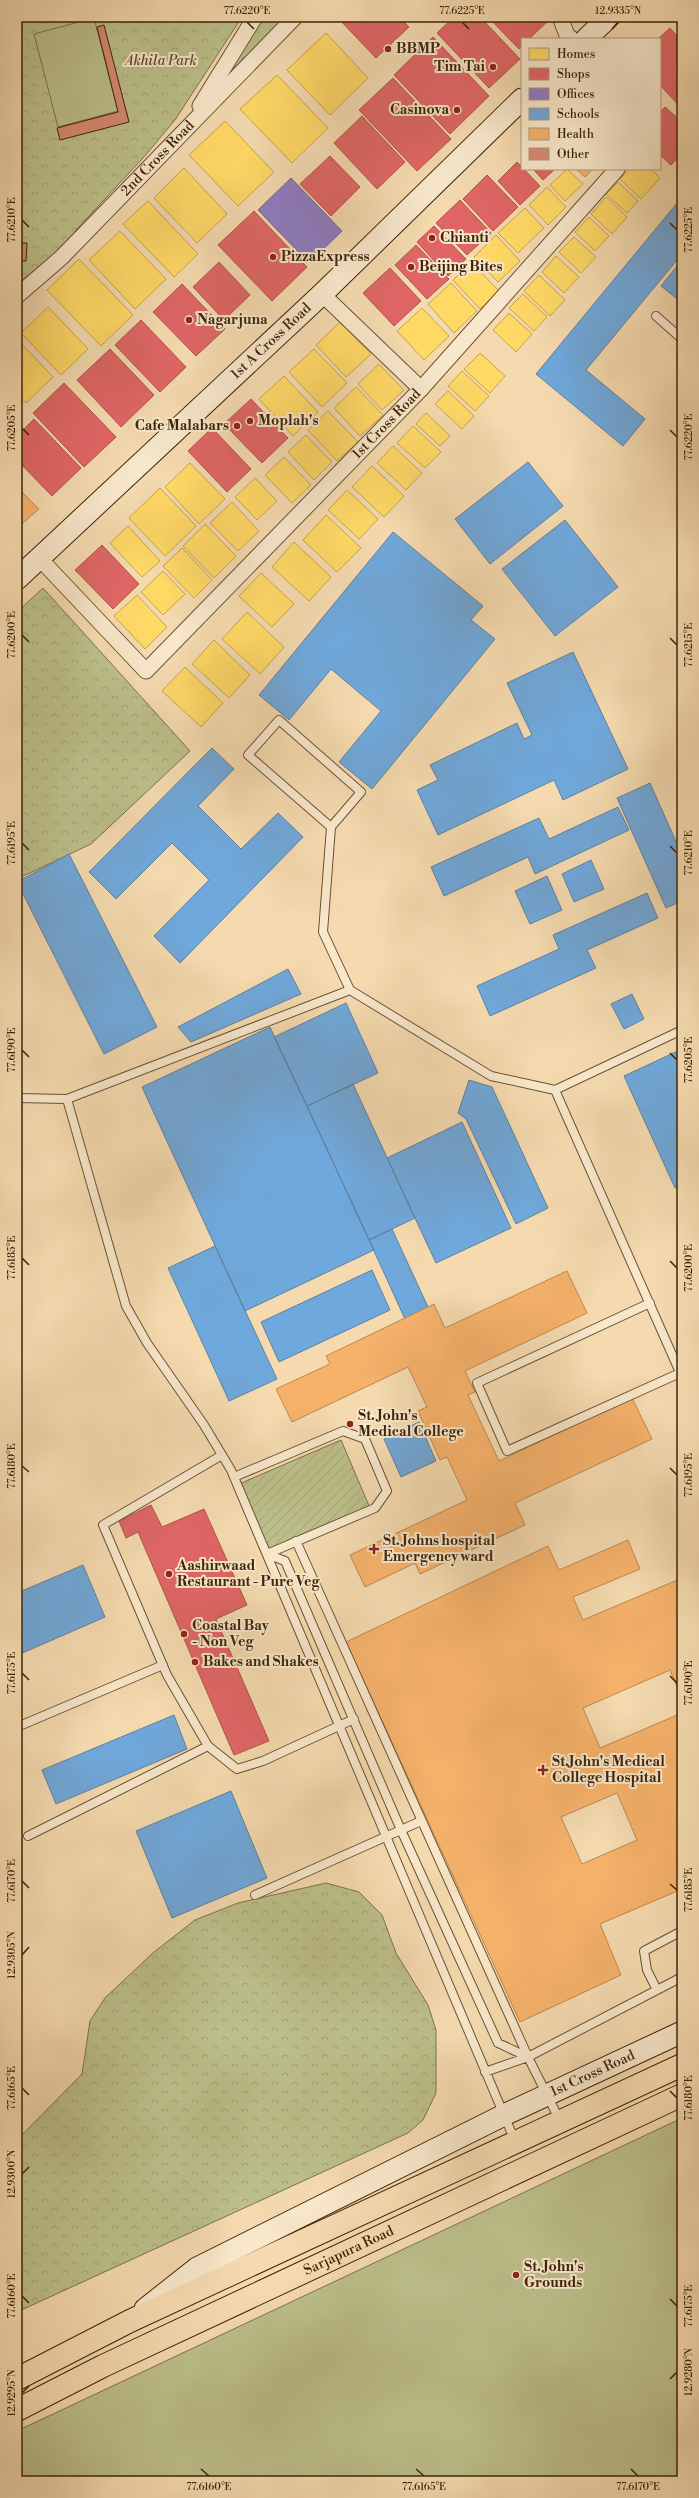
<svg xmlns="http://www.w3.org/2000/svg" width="699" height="2498" viewBox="0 0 699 2498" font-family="'Libre Bodoni',serif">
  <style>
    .forest { fill: url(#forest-crowns); stroke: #7c724a }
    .garden { fill: url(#garden-furrows); stroke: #7c724a }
    .pitch { fill: #bcbf8a; stroke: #7c724a }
    .homes { fill: #ffd966; stroke: #c5a34a }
    .shops { fill: #e06666; stroke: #af524a }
    .offices { fill: #8e7cc3; stroke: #76628b }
    .schools { fill: #6fa8dc; stroke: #60809d }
    .health { fill: #f6b26b; stroke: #be874e; fill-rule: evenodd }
    .building { fill: #d68970; stroke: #3d2409 }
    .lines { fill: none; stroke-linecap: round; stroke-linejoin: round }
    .lane-casing { stroke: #6b5232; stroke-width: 10 }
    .street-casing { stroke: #6b5232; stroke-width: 17 }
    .secondary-casing { stroke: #3d2409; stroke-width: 23 }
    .primary-casing { stroke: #3d2409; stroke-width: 24 }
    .lane { stroke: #f8e7cb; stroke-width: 8 }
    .street { stroke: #f8e7cb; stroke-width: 15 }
    .secondary { stroke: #f8e7cb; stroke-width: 21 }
    .primary { stroke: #f5daaf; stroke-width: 22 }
    .ticks { fill: none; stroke: #3d2409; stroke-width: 1.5 }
    .poi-dot { fill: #8f2418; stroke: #f8e7cb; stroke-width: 1.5 }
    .labels { text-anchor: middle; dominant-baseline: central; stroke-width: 4; stroke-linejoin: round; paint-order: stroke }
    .poi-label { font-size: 14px; font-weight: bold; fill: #3d2409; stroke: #f8e7cb; text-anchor: start }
    .park-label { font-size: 14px; font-style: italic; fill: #5d4b29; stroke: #f8e7cb }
    .street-label { font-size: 14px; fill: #3d2409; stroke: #f8e7cb }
    .neatline { fill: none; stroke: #3d2409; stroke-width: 1.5 }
    .ticks-label { font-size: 10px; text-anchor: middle; fill: #3d2409 }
  </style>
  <defs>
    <pattern id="forest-crowns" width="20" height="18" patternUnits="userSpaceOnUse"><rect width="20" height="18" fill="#bcbf8a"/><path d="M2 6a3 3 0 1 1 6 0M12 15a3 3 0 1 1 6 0" fill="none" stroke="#a2a476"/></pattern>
    <pattern id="garden-furrows" width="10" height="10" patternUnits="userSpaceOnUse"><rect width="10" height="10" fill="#bcbf8a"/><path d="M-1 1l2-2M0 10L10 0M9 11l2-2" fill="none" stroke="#a2a476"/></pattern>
  </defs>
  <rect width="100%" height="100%" fill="#f5daaf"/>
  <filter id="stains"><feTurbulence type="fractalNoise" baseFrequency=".005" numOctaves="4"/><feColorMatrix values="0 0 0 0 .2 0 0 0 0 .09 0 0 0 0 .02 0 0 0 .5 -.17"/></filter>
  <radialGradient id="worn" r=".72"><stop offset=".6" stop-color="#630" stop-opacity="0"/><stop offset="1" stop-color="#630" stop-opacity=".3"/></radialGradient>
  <path class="forest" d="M 28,17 L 242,17 L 175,120 L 143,158 L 77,229 L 61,250 L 17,284 L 17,20 Z
    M 263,17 L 287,17 L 226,79 Z
    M 43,588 L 190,751 L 91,844 L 17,879 L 17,612 Z
    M 326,1883 L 359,1892 L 382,1915 L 396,1953 L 428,2005 L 436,2030 L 436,2093 L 423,2120 L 408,2133 L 17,2312 L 17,2140 L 82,2074 L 90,2021 L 105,1998 L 154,1952 L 195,1920 L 238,1903 Z"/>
  <path class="garden" d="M 341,1440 L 370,1508 L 268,1552 L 239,1484 Z"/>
  <path class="pitch" d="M 94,18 L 118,111 L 58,127 L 34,34 Z
    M 682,2118 L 682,2481 L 17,2481 L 17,2431 Z"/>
  <path class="homes" d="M 326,33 L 368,78 L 330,115 L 287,70 Z
    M 277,75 L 328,128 L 292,163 L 240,109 Z
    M 225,121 L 274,172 L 238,206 L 189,155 Z
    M 184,168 L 227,214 L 197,243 L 154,198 Z
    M 567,169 L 583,184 L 565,201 L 550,185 Z
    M 629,169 L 651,169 L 660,178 L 641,199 L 620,179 Z
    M 618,182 L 638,201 L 627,213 L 606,194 Z
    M 547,187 L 566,207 L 548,225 L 529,205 Z
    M 606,197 L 627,217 L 612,234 L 591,214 Z
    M 148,201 L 198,254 L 174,277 L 123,224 Z
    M 525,208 L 544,228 L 518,253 L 498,233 Z
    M 589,217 L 609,236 L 595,251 L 575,232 Z
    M 120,231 L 166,279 L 135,309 L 89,260 Z
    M 496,235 L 520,261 L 498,282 L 474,257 Z
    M 574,237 L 596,257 L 581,273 L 559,252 Z
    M 556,256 L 579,277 L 564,293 L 542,272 Z
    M 79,259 L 133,315 L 101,346 L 47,290 Z
    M 471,262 L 499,291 L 480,309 L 453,280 Z
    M 539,275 L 565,300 L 550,316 L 524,291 Z
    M 451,283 L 477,311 L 454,333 L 428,304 Z
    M 523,294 L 547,317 L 534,331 L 509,308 Z
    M 48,307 L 88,349 L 61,375 L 21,333 Z
    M 422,308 L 449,336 L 424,360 L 397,331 Z
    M 509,313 L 532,334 L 516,352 L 493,330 Z
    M 340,322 L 371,354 L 346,377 L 316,345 Z
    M 17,339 L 53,377 L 26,403 L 17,393 Z
    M 314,349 L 347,383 L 322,407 L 289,372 Z
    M 480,353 L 505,376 L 490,393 L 464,369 Z
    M 379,364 L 404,390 L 382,410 L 358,384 Z
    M 462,371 L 489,396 L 475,411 L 448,386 Z
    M 284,376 L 318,412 L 293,436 L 259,399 Z
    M 356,387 L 383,415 L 360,436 L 334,408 Z
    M 448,391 L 474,416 L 462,429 L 435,404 Z
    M 328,411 L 358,442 L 337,461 L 308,430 Z
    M 426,413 L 450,436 L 440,446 L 416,424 Z
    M 413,426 L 441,452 L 425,468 L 397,443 Z
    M 306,435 L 332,462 L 314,480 L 288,452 Z
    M 393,446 L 422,473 L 406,490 L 377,463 Z
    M 284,457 L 311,485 L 292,503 L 265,475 Z
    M 190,463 L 225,499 L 199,524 L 165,487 Z
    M 372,466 L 404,496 L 384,517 L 352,487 Z
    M 255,478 L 277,501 L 257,520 L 235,497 Z
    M 160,488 L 196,526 L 165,556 L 129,518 Z
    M 347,490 L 378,519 L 359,539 L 328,510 Z
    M 232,502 L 259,531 L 238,551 L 210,523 Z
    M 326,515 L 361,548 L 337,572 L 303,540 Z
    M 205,524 L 236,556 L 214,578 L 183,546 Z
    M 128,526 L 160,561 L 142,577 L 110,543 Z
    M 294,542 L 331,577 L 309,601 L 272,567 Z
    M 182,548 L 212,580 L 194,598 L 163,566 Z
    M 163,571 L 185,594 L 163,615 L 141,592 Z
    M 261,573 L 294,604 L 272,627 L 239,596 Z
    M 137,595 L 167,627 L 145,649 L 114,616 Z
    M 247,612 L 284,647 L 260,674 L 222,639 Z
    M 214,640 L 250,675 L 229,698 L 192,664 Z
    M 185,667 L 223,703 L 201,727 L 162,691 Z"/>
  <path class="shops" d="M 337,17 L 399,17 L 409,27 L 376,58 Z
    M 454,17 L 480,17 L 520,59 L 489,88 L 437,33 Z
    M 488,17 L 548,17 L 550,19 L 529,39 L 522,39 L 522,46 L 519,49 Z
    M 672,17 L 682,17 L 682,26 Z
    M 670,28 L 682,42 L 682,109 L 660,85 L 660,39 L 658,39 Z
    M 433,37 L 489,96 L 450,134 L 394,75 Z
    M 393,78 L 451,139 L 417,171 L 359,110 Z
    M 665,107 L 682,122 L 682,153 L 671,165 L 660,155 L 660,112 Z
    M 362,116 L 405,162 L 377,189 L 334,143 Z
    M 330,156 L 360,187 L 331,216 L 300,184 Z
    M 517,162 L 540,186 L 520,205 L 498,181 Z
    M 533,169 L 555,169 L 543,180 Z
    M 487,175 L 518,207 L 493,231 L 463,199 Z
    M 460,200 L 491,233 L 467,255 L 436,223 Z
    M 254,211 L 307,267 L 272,301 L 218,245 Z
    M 434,226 L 466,259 L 448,276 L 417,242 Z
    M 416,245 L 449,279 L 427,299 L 395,265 Z
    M 219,262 L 250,295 L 224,320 L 193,287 Z
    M 390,268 L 421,301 L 394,326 L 363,293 Z
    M 182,284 L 225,329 L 196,356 L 153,312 Z
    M 141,320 L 186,367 L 160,392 L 115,345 Z
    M 110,349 L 154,395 L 121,427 L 77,380 Z
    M 64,383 L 116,437 L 84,467 L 33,413 Z
    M 251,399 L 288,438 L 262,463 L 224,424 Z
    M 34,419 L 81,468 L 52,496 L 17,460 L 17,436 Z
    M 212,428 L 251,469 L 227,492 L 188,451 Z
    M 102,545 L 139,584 L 113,609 L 75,570 Z
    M 151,1505 L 162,1527 L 204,1509 L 247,1605 L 216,1619 L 269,1741 L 234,1755 L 138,1532 L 126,1538 L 119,1521 Z"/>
  <path class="offices" d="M 291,178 L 342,231 L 309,263 L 258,210 Z"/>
  <path class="schools" d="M 682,197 L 682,254 L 586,370 L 645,419 L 623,446 L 536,374 Z
    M 682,260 L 682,303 L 661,286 Z
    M 528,462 L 563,506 L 490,564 L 455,519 Z
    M 565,520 L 618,587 L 555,636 L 502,569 Z
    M 393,532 L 483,606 L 471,620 L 495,639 L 372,789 L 339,762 L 381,711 L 331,669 L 289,720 L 259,695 Z
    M 573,652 L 628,769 L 563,800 L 554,780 L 438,835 L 417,790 L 438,780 L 430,765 L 517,723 L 524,739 L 532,735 L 507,683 Z
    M 212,748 L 234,769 L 198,806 L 241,849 L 278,813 L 303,837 L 180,963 L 154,936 L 209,880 L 172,843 L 116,899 L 89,872 Z
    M 650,783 L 682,855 L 682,901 L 666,908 L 617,798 Z
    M 618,807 L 629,830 L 535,874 L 528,857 L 444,896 L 431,867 L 539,818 L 549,839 Z
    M 69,854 L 157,1027 L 104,1054 L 17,882 Z
    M 591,860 L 604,889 L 574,902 L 562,874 Z
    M 547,876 L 562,910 L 530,924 L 515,891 Z
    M 647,893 L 658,918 L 587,950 L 596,968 L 490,1016 L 477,986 L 559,949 L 553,935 Z
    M 288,969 L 301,994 L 191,1042 L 178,1027 Z
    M 632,994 L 644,1019 L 624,1029 L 611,1004 Z
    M 346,1003 L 378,1073 L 307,1106 L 274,1037 Z
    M 270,1027 L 374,1250 L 245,1311 L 142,1087 Z
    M 682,1049 L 682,1184 L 675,1188 L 624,1076 Z
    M 469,1080 L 492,1087 L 548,1208 L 516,1224 L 466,1119 L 458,1113 Z
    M 353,1084 L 415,1218 L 369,1240 L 307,1106 Z
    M 462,1122 L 511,1228 L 436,1263 L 387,1158 Z
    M 392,1229 L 428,1307 L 405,1319 L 369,1240 Z
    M 215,1246 L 277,1379 L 229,1401 L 168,1268 Z
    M 372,1270 L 390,1310 L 279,1362 L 261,1322 Z
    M 419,1422 L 436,1461 L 401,1477 L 384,1439 Z
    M 83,1565 L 105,1617 L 20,1654 L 17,1647 L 17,1593 Z
    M 174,1715 L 187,1749 L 56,1804 L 42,1770 Z
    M 231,1791 L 267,1878 L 172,1918 L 136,1831 Z"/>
  <path class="health" d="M 576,169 L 593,169 L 585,177 Z
    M 17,487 L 39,509 L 17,528 Z
    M 567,1271 L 587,1313 L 465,1371 L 475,1392 L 468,1395 L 499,1461 L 632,1398 L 652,1439 L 515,1503 L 525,1525 L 420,1574 L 415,1563 L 365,1587 L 350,1555 L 467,1500 L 447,1457 L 440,1460 L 418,1411 L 427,1407 L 408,1367 L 292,1422 L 276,1389 L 330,1364 L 326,1356 L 434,1304 L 445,1328 Z
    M 628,1540 L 640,1569 L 573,1597 L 583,1620 L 682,1578 L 682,1699 L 670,1670 L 583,1708 L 600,1748 L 682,1713 L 682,1795 L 679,1796 L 682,1803 L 682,1889 L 600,1924 L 621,1975 L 520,2022 L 346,1642 L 548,1546 L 559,1570 ZM 617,1793 L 637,1840 L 582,1864 L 561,1817 Z"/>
  <path class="building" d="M 104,25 L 129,122 L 60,140 L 57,128 L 118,112 L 97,27 Z
    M 17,243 L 27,243 L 26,261 L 17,261 Z"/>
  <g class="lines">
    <defs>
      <path id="lane" d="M 656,316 L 682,339
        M 331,827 L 248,755 L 279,720 L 361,792 L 331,827 L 323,932 L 350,990 L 491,1076 L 555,1090 L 682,1030
        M 555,1090 L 682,1377
        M 17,1098 L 67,1099 L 350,990
        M 67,1099 L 126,1306 L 147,1343 L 204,1425 L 231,1470 L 515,2141
        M 650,1303 L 477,1383 L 507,1451 L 680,1373
        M 222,1455 L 103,1525 L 167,1675 L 208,1746 L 237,1769 L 263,1761 L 354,1719
        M 234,1477 L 343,1431 L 365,1439 L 387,1491 L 375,1508 L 267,1554
        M 296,1541 L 528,2057 L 560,2121
        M 267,1554 L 285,1561 L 401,1830 L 498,2043 L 528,2057
        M 17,1727 L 163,1665
        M 28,1836 L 208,1746
        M 255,1895 L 421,1821
        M 657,1990 L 647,1970 L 644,1951 L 682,1931
        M 485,2072 L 528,2057 L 682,1977"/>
      <g id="street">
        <path d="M 560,17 L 567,35 L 572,39"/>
        <path d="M 200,106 L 255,17"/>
        <path d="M 322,294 L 421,389"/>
        <path id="s1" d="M 17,296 L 62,257 L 295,17"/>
        <path id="s2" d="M 40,559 L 146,671 L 421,389 L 617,169"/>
      </g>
      <g id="secondary">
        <path d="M 586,39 L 609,17"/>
        <path id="s3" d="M 17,579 L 322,294 L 522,99"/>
        <path id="s4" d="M 145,2309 L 197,2268 L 504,2115 L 682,2032"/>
      </g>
      <g id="primary">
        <path d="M 17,2379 L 130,2321 L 682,2065"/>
        <path id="s5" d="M 17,2410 L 103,2366 L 682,2095"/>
      </g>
    </defs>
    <use href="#lane" class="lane-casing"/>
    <use href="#street" class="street-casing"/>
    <use href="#secondary" class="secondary-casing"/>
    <use href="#primary" class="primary-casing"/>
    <use href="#lane" class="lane"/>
    <use href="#street" class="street"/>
    <use href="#secondary" class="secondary"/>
    <use href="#primary" class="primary"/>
  </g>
  <path class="ticks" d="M 247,22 L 254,29M 462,22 L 469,29M 612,29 L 618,22M 22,220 L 29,227M 670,223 L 677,230M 22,428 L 29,435M 670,430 L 677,437M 22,635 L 29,642M 670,638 L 677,645M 22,843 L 29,850M 670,846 L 677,853M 22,1050 L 29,1057M 670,1053 L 677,1060M 22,1258 L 29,1265M 670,1261 L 677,1268M 22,1466 L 29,1472M 670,1468 L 677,1475M 22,1673 L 29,1680M 670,1676 L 677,1683M 22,1881 L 29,1888M 670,1884 L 677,1890M 22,1955 L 29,1947M 22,2088 L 29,2095M 670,2091 L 677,2098M 22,2174 L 29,2167M 22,2296 L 29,2303M 670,2299 L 677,2306M 670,2379 L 677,2372M 22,2393 L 29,2386M 201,2469 L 209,2476M 416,2469 L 424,2476M 631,2469 L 638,2476"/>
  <g class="poi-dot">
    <circle cx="388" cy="49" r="4"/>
    <circle cx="493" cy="67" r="4"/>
    <circle cx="457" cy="110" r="4"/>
    <circle cx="432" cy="238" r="4"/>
    <circle cx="273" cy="257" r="4"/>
    <circle cx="411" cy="267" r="4"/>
    <circle cx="189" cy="320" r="4"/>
    <circle cx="250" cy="421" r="4"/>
    <circle cx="237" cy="426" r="4"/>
    <circle cx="350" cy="1424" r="4"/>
    <path d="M372 1543h4v4h4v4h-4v4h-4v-4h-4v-4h4z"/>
    <circle cx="169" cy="1574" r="4"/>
    <circle cx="184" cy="1634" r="4"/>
    <circle cx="195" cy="1662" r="4"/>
    <path d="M541 1764h4v4h4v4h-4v4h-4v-4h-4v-4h4z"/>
    <circle cx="516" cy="2275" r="4"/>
  </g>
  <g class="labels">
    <g class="poi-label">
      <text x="396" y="49">BBMP</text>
      <text x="485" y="67" text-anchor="end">Tim Tai</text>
      <text x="449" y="110" text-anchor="end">Casinova</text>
      <text x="440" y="238">Chianti</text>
      <text x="281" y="257">PizzaExpress</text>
      <text x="419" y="267">Beijing Bites</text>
      <text x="197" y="320">Nagarjuna</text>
      <text x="258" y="421">Moplah's</text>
      <text x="229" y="426" text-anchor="end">Cafe Malabars</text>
      <text x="358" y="1416">St. John's<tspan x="358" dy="16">Medical College</tspan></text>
      <text x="383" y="1541">St. Johns hospital<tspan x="383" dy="16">Emergency ward</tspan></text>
      <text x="177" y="1566">Aashirwaad<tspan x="177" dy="16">Restaurant - Pure Veg</tspan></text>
      <text x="192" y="1626">Coastal Bay<tspan x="192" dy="16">- Non Veg</tspan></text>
      <text x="203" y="1662">Bakes and Shakes</text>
      <text x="552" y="1762">St.John's Medical<tspan x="552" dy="16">College Hospital</tspan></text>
      <text x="524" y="2267">St. John's<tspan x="524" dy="16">Grounds</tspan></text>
    </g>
    <g class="park-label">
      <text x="161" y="61">Akhila Park</text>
    </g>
    <g class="street-label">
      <text stroke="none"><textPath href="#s1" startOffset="197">2nd Cross Road</textPath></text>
      <text stroke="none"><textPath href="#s3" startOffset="348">1st A Cross Road</textPath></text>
      <text stroke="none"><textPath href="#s2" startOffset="499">1st Cross Road</textPath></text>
      <text stroke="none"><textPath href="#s4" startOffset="507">1st Cross Road</textPath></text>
      <text stroke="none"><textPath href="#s5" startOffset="368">Sarjapura Road</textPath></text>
    </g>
  </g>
  <rect width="699" height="2498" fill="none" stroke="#f5daaf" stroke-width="44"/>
  <rect x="521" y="38" width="140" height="132" fill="#f8e7cb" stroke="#ad997d"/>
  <rect x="529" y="48" width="20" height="12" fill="#ffd966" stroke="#ad997d"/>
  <text x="557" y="58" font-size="12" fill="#3d2409">Homes</text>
  <rect x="529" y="68" width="20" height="12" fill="#e06666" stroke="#ad997d"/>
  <text x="557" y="78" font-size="12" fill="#3d2409">Shops</text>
  <rect x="529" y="88" width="20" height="12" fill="#8e7cc3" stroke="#ad997d"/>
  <text x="557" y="98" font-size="12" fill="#3d2409">Offices</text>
  <rect x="529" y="108" width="20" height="12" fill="#6fa8dc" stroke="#ad997d"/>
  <text x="557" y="118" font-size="12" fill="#3d2409">Schools</text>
  <rect x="529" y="128" width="20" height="12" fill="#f6b26b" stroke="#ad997d"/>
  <text x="557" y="138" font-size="12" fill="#3d2409">Health</text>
  <rect x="529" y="148" width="20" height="12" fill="#d68970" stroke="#ad997d"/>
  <text x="557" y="158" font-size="12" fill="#3d2409">Other</text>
  <rect x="22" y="22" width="655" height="2454" class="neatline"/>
  <g class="ticks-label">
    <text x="247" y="14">77.6220°E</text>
    <text x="462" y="14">77.6225°E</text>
    <text x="618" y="14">12.9335°N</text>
    <text transform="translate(11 220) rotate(-90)" y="4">77.6210°E</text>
    <text transform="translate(688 230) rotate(-90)" y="4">77.6225°E</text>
    <text transform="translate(11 428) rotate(-90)" y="4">77.6205°E</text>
    <text transform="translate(688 437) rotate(-90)" y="4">77.6220°E</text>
    <text transform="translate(11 635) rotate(-90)" y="4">77.6200°E</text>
    <text transform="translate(688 645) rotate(-90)" y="4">77.6215°E</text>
    <text transform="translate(11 843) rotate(-90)" y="4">77.6195°E</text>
    <text transform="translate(688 853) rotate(-90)" y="4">77.6210°E</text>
    <text transform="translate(11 1050) rotate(-90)" y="4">77.6190°E</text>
    <text transform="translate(688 1060) rotate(-90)" y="4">77.6205°E</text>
    <text transform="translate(11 1258) rotate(-90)" y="4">77.6185°E</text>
    <text transform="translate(688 1268) rotate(-90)" y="4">77.6200°E</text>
    <text transform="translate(11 1466) rotate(-90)" y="4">77.6180°E</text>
    <text transform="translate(688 1475) rotate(-90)" y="4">77.6195°E</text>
    <text transform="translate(11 1673) rotate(-90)" y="4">77.6175°E</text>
    <text transform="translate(688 1683) rotate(-90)" y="4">77.6190°E</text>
    <text transform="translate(11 1881) rotate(-90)" y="4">77.6170°E</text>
    <text transform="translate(688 1890) rotate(-90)" y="4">77.6185°E</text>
    <text transform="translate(11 1955) rotate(-90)" y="4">12.9305°N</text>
    <text transform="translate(11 2088) rotate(-90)" y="4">77.6165°E</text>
    <text transform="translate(688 2098) rotate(-90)" y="4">77.6180°E</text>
    <text transform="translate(11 2174) rotate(-90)" y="4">12.9300°N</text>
    <text transform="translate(11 2296) rotate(-90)" y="4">77.6160°E</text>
    <text transform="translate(688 2306) rotate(-90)" y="4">77.6175°E</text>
    <text transform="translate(688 2372) rotate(-90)" y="4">12.9280°N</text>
    <text transform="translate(11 2393) rotate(-90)" y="4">12.9295°N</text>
    <text x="209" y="2490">77.6160°E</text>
    <text x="424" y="2490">77.6165°E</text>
    <text x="638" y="2490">77.6170°E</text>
  </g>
  <rect width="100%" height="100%" filter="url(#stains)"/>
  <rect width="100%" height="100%" fill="url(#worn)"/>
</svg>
